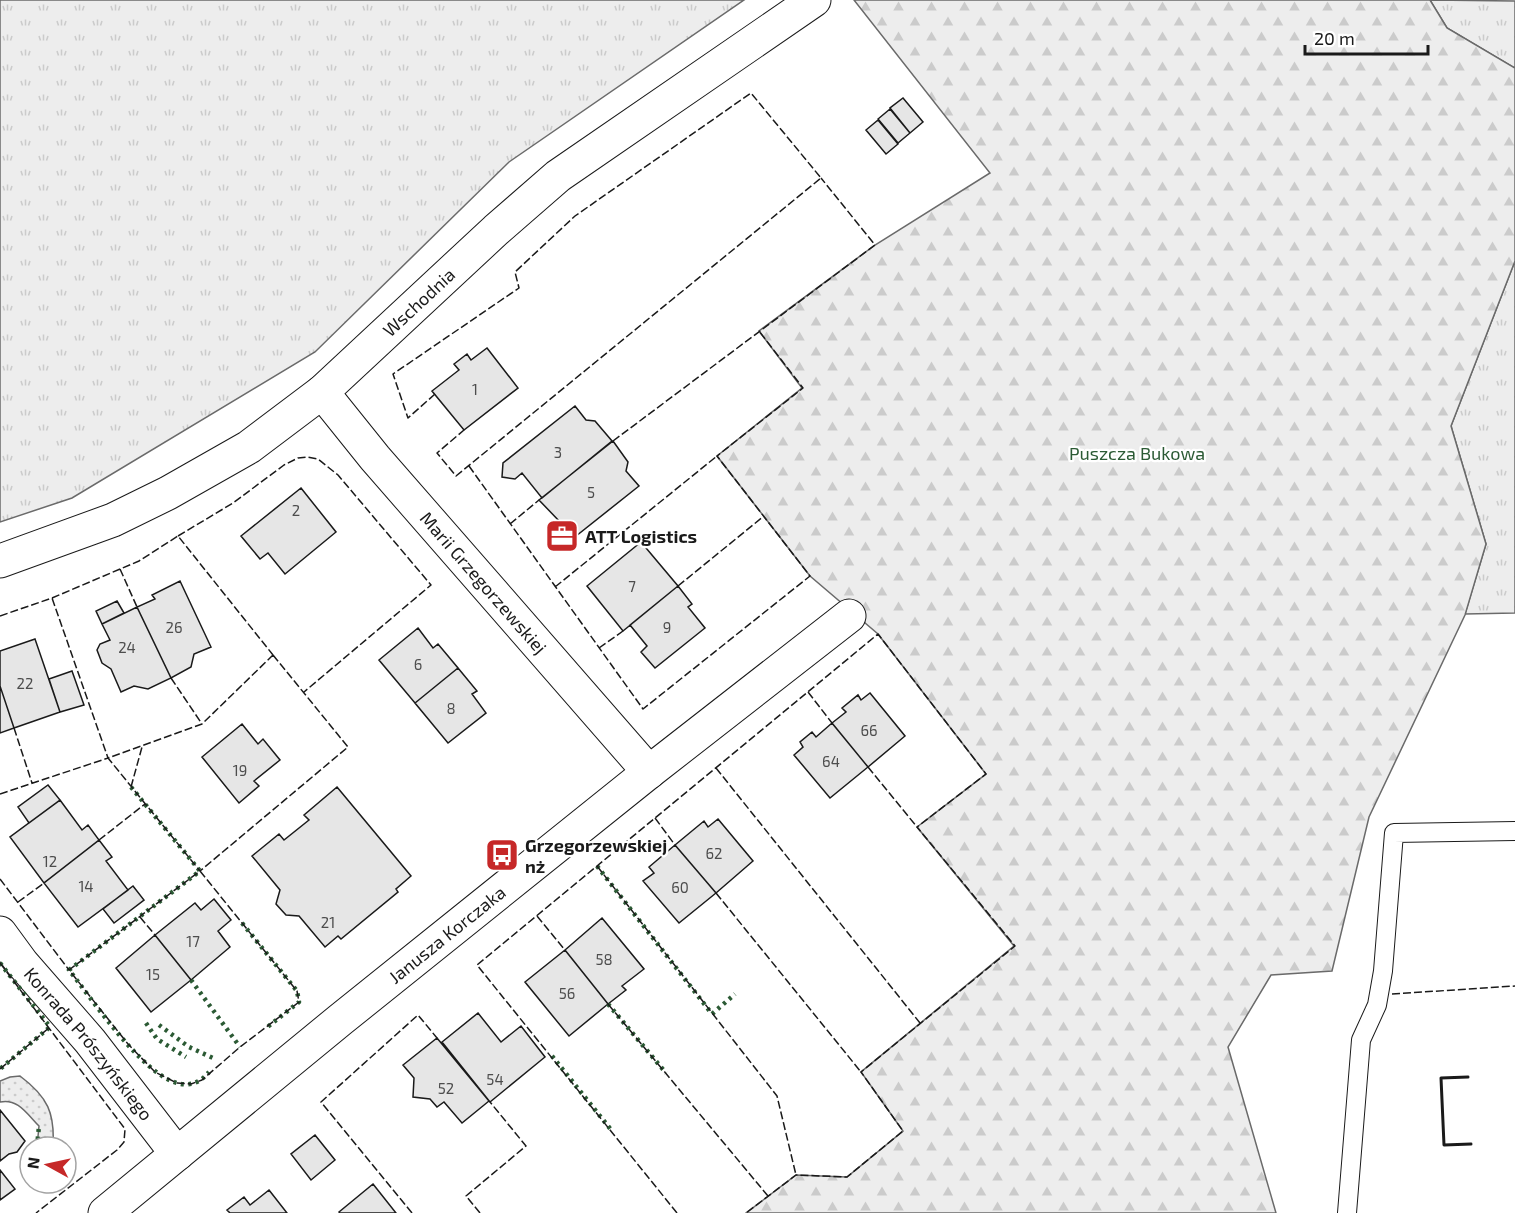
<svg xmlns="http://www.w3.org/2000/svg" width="1515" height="1213" viewBox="0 0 1515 1213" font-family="'Exo 2',sans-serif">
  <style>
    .grass { fill: url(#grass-tufts); stroke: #6a6a6a; stroke-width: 1.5 }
    .forest { fill: url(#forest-firs); stroke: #6a6a6a; stroke-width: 1.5 }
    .garden { fill: url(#garden-dots); stroke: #6a6a6a; stroke-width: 1.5 }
    .building { fill: #e6e6e6; stroke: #1a1a1a; stroke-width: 1.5 }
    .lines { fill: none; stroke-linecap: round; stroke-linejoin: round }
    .service-casing { stroke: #1a1a1a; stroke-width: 20 }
    .minor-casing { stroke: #1a1a1a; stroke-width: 35 }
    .service { stroke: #fff; stroke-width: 18 }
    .minor { stroke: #fff; stroke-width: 33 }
    .hedge { stroke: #2b5a34; stroke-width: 4.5; stroke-dasharray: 3 4.5; stroke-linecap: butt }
    .fence { stroke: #1a1a1a; stroke-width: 1.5; stroke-dasharray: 8 3; stroke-linecap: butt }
    .wall { stroke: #1a1a1a; stroke-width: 3 }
    .labels { text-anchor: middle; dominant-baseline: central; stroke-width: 4.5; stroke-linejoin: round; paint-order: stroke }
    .number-label { font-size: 15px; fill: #4d4d4d }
    .street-label { font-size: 18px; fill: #1a1a1a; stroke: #fff }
    .park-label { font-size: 18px; fill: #2b5a34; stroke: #fff }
    .poi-label { font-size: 18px; font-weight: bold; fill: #1a1a1a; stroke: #fff; text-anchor: start }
  </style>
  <defs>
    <pattern id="grass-tufts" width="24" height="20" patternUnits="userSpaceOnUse" patternTransform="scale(1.5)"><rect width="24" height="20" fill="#ededed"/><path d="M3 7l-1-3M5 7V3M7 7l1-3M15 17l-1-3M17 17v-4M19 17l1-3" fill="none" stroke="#cbcbcb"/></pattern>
    <pattern id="forest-firs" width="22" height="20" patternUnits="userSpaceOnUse" patternTransform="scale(1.5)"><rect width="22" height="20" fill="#ededed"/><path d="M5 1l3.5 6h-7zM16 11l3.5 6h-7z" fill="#cbcbcb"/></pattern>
    <pattern id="garden-dots" width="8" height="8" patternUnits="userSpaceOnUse" patternTransform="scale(1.5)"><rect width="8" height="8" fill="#ededed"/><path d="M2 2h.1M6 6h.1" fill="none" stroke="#cbcbcb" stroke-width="1.8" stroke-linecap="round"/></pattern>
  </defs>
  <rect width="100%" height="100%" fill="#fff"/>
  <path class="grass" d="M 0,0 L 744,0 L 509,162 L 315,352 L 72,498 L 0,522 Z
    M 1430,0 L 1515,1 L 1515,68 L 1447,28 Z
    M 1515,261 L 1515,613 L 1465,614 L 1486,544 L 1451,426 Z"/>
  <path class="forest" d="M 854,0 L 1430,0 L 1447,28 L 1515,68 L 1515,261 L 1451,426 L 1486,544 L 1465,615 L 1369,817 L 1332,971 L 1271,975 L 1228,1047 L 1276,1213 L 746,1213 L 796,1175 L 847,1177 L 903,1131 L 861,1072 L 1014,946 L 917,827 L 986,774 L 878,634 L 810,576 L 717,456 L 802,388 L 759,331 L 875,245 L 990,173 Z"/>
  <path class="garden" d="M 20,1076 C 48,1097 55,1113 53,1147 L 37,1147 L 39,1126 C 27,1114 18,1098 0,1102 L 0,1081 L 10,1077 Z"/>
  <path class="building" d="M 903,98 L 923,122 L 910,133 L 890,108 Z
    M 890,109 L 910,133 L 898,143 L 878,119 Z
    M 878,120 L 898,144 L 886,154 L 866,130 Z
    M 487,348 L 518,388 L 464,430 L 432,391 L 459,370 L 454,364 L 467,354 L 471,360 Z
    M 575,406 L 586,420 L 595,421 L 612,441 L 542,498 L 522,473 L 515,479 L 502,477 L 503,463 Z
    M 613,441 L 628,462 L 626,471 L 639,486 L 566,544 L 554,541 L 554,529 L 561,523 L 539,500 Z
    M 301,488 L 336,532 L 285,574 L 268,553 L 260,559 L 241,536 Z
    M 641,542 L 678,586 L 623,631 L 587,586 Z
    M 180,581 L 211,647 L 194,654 L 191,667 L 171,678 L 137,607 L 155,599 L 152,595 Z
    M 678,586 L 692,604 L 688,607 L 705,628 L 655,668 L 641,652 L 647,646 L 630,625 Z
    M 117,601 L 124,613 L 102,624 L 96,611 Z
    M 137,607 L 171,678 L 148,689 L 134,686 L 121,692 L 111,669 L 102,663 L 97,650 L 100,644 L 110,640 L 102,624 Z
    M 418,628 L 433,648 L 438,644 L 458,668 L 415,703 L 379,660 Z
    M 35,639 L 60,712 L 14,728 L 0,686 L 0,651 Z
    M 458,668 L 477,691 L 472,694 L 486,713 L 448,743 L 415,703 Z
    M 72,671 L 84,705 L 60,712 L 49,679 Z
    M 0,686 L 14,728 L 0,733 Z
    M 870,693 L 905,736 L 868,767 L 832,723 L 846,712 L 842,708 L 858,695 L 861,700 Z
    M 832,723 L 868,767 L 830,798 L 794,755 L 803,747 L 800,742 L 812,732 L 816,737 Z
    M 242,724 L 258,744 L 263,739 L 280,760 L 254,781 L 259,786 L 239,803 L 202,757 Z
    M 48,785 L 60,800 L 29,823 L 18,807 Z
    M 337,787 L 411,876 L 396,889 L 398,892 L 341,939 L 338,936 L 325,947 L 299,916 L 286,915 L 276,904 L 280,890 L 252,856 L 279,834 L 284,840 L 309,820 L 304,815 Z
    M 60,800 L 82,830 L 88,825 L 99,840 L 44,883 L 10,837 Z
    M 718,819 L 753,861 L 716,893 L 675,845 L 704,821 L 708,827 Z
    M 99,840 L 112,857 L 106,861 L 128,890 L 78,927 L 44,883 Z
    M 675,845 L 716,893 L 679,923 L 643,881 L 654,873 L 649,867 Z
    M 133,886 L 144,900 L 114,923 L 103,909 Z
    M 214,899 L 231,920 L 218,931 L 230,947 L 191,980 L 155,935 L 195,903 L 201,910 Z
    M 602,918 L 644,969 L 622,986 L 626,990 L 608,1004 L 565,950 Z
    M 155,935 L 191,980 L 151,1012 L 116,968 Z
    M 565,950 L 608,1004 L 569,1036 L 525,982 Z
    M 478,1013 L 501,1042 L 521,1026 L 545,1057 L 490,1102 L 442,1042 Z
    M 437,1038 L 489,1101 L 462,1123 L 444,1102 L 437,1107 L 430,1099 L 413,1097 L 414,1078 L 403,1065 Z
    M 0,1110 L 25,1141 L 17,1152 L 9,1154 L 0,1161 Z
    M 315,1135 L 335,1160 L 311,1180 L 291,1154 Z
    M 0,1170 L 15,1189 L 0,1200 Z
    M 373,1184 L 396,1213 L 340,1213 L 339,1212 Z
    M 269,1190 L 287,1213 L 230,1213 L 227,1210 L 244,1197 L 250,1205 Z"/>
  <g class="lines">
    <defs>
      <path id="service" d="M 1347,1213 L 1361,1040 L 1377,1005 L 1383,971 L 1394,833 L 1515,831"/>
      <g id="minor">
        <path id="s1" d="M 322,392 L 375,458 L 649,772"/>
        <path id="s2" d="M 0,561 L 113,520 L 168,493 L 249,447 L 322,392 L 496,230 L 558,176 L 814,0"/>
        <path id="s3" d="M 0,933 L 22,963 L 90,1041 L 177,1154"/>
        <path id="s4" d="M 105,1213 L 340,1020 L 649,772 L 849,616"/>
      </g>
    </defs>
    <use href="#service" class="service-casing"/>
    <use href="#minor" class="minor-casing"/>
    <use href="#service" class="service"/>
    <use href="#minor" class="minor"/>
    <path class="hedge" d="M 131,787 L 200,871 L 69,970 C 92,999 142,1074 177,1083 C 190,1087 201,1082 209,1072
      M 597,866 L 712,1014 L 735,994
      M 242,923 L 297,991 L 299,1002 L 265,1029
      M 0,963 L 50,1027 L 0,1069
      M 191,980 L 240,1047
      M 608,1004 L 666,1073
      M 146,1023 L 157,1039 L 186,1057
      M 159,1025 L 189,1047 L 213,1058
      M 552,1056 L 612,1131
      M 37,1147 L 39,1126"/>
    <path class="fence" d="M 435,394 L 408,418 L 393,374 L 519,288 L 515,272 L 575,216 L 751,93 L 821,178 L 456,476 L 437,453 L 464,430
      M 613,441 L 875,245 L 821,178
      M 469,466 L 643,709 L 810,576 L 717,456 L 803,388 L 759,331
      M 510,524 L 539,500
      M 178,536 L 233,503 L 284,465 L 298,458 L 307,457 L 318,459 L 338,475 L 431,585 L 304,692
      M 120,569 L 137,607
      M 678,586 L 764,516
      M 555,587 L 717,456
      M 0,616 L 52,598 L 139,561 L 178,536 L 273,655
      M 599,648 L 623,631
      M 273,655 L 348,747 L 200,871 L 108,758 L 202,724 Z
      M 171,678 L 202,724
      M 808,692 L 832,723
      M 14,728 L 32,783
      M 868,767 L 917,827
      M 716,768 L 920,1023
      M 131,787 L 142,747
      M 0,794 L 108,758 L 52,598
      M 655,818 L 675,845
      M 99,840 L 145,804
      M 597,866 L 777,1096 L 796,1175
      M 200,871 L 297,991 L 299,1002 L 240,1047 L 202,1080 L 191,1084 L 177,1083 L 155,1072 L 128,1044 L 69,970 Z
      M 0,879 L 69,970
      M 716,893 L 861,1072
      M 18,902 L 44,883
      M 537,916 L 565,950
      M 140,917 L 155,935
      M 0,963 L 125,1129 L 124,1142 L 117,1150 L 36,1213
      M 1392,994 L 1515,986
      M 608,1004 L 768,1196
      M 0,1069 L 50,1027
      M 412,1213 L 321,1102 L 418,1015 L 437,1038
      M 480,1213 L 466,1196 L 526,1146 L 490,1102
      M 677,1213 L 477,965 L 878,634 L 986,774 L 917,827 L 1015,946 L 861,1072 L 903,1131 L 847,1177 L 796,1175 L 746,1213"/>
    <path class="wall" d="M 1468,1077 L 1441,1078 L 1444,1145 L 1471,1144"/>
  </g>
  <defs>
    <symbol id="office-square" viewBox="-11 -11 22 22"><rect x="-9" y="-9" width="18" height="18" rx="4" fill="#c62828" stroke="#fff"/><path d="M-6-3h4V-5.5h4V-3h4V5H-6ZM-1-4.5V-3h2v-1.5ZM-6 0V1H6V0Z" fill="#fff"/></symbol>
    <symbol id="bus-square" viewBox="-11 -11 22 22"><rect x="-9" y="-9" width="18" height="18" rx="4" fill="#c62828" stroke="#fff"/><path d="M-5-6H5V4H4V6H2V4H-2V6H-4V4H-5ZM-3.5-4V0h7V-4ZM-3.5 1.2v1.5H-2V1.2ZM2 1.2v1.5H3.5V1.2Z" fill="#fff"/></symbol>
  </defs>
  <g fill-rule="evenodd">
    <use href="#office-square" x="543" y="517" width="38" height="38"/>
    <use href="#bus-square" x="483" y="836" width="38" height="38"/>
  </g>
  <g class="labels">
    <g class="number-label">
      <text x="475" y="389">1</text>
      <text x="558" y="452">3</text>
      <text x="591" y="492">5</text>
      <text x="296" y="510">2</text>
      <text x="632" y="586">7</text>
      <text x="174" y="627">26</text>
      <text x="667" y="627">9</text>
      <text x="127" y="647">24</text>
      <text x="418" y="664">6</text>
      <text x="25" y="683">22</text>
      <text x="451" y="708">8</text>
      <text x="869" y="730">66</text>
      <text x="831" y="761">64</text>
      <text x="240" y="770">19</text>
      <text x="714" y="853">62</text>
      <text x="50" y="861">12</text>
      <text x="86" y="886">14</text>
      <text x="680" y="887">60</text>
      <text x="328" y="922">21</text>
      <text x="193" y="941">17</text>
      <text x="604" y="959">58</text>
      <text x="153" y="974">15</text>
      <text x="567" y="993">56</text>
      <text x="495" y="1079">54</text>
      <text x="446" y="1088">52</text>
    </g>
    <g class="street-label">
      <text stroke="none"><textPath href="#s2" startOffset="498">Wschodnia</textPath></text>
      <text stroke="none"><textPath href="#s1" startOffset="250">Marii Grzegorzewskiej</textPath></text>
      <text stroke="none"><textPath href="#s4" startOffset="441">Janusza Korczaka</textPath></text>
      <text stroke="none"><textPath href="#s3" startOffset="142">Konrada Prószyńskiego</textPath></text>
    </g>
    <g class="park-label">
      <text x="1137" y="453">Puszcza Bukowa</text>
    </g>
    <g class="poi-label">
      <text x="585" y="536">ATT Logistics</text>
      <text x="525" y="845">Grzegorzewskiej<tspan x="525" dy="21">nż</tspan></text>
    </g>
  </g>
  <g transform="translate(48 1165) rotate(278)"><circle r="28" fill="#ffffff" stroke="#a3a3a3" stroke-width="1.5"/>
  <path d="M0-4.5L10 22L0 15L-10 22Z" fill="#c62828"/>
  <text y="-9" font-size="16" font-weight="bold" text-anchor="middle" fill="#1a1a1a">N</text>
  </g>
  <path d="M1305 45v9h123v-9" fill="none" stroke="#1a1a1a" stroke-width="3"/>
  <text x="1314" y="45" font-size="18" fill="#1a1a1a" stroke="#ffffff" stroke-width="4.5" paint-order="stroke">20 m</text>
</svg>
